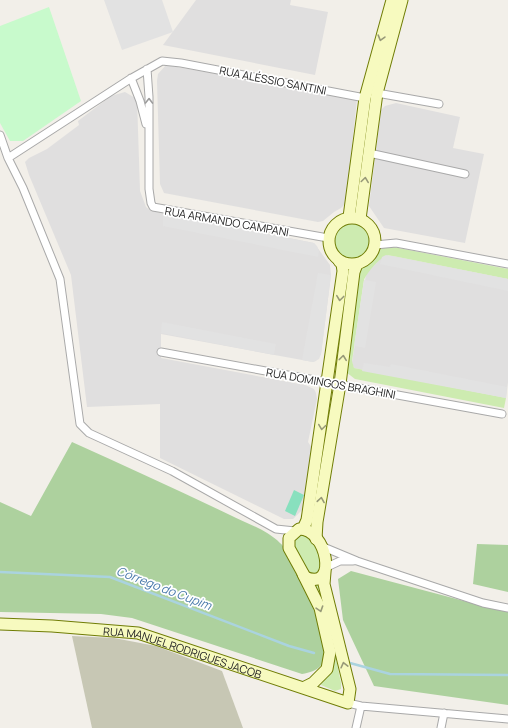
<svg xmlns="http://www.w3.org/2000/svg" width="508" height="728" viewBox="0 0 508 728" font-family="Manrope,sans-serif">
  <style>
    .residential { fill: #e0dfdf }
    .construction { fill: #c7c7b4 }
    .grass { fill: #cdebb0 }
    .forest { fill: #add19e }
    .park { fill: #c8facc }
    .pitch { fill: #88e0be }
    .parking { fill: #e2e2e2 }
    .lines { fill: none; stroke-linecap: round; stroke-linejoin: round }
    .stream { stroke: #aad3df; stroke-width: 2.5 }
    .street-casing { stroke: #a9a9a9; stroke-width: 9 }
    .secondary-casing { stroke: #707d05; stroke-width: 13 }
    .street { stroke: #fff; stroke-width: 7 }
    .secondary { stroke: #f7fabf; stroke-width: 11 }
    .oneway { stroke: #979978 }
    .oneway2 { stroke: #9c9c9c }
    .labels { text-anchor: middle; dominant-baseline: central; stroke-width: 3.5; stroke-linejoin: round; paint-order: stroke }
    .street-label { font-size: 11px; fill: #222; stroke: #fff }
    .water-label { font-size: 12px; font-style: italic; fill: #4a7aab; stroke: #fff }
  </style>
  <rect width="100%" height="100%" fill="#f2efe9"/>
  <path class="residential" d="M 196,0 L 291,0 L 290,5 L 328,12 L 315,75 L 163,45 Z
    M 166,65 L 357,99 L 346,203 L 341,208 L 334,212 L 323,221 L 318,222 L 164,193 L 160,184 L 157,81 L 158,74 Z
    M 125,92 L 137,99 L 140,191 L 146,207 L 151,211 L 314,243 L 330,265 L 331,275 L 321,354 L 316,361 L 313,362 L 161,334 L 161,358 L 305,385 L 314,389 L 316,393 L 317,399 L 308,442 L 312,448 L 305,496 L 302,510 L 293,519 L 284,519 L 160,458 L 160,404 L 87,407 L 71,275 L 29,175 L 25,162 L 29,158 L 47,149 L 79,125 L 78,121 L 111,96 Z
    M 396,103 L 460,117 L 453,148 L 484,154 L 465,243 L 384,228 L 369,206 L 381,110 L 385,106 Z
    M 393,256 L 508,279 L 508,382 L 506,398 L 354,368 L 352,362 L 366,274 L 382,257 Z"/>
  <path class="construction" d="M 72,636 L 114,638 L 156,646 L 222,671 L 243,728 L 92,728 Z"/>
  <path class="grass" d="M332 241a20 20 0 1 1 40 0a20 20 0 1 1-40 0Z
    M 388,246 L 508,269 L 508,279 L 393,256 C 391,256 389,255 387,256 C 381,256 366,274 364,280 L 352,361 L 354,368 L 506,398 L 504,408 L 355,379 L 346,372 L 358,270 C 361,263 364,263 369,258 C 378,251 376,248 388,246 Z
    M 302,533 L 312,539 L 323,563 L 318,574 L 310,573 L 294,547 L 296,536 Z
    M 320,581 L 341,683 L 341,689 L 335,691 L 321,685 L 323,679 L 327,674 L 312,582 Z"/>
  <path class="forest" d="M 72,442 C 125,466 178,490 230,515 C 246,523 267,530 280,543 C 284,546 287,553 290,558 C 305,584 315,610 323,639 C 328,660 324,670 302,674 L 132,618 L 101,614 L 0,612 L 0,502 L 31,516 Z
    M 477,544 L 508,545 L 508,592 L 473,584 Z
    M 351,571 L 498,610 L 508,611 L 508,705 L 374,686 L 343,620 L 338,579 Z"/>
  <path class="park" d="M 49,7 L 81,101 L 23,141 L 10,141 L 0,123 L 0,26 Z"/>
  <path class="pitch" d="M 294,490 L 304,495 L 295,516 L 285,511 Z"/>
  <path class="parking" d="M 104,0 L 162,0 L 173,32 L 122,50 Z
    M 163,213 L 314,243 L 317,246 L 319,251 L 318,257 L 163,226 Z
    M 386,255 L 508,279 L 508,291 L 380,264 L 382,257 Z
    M 318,273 L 331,275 L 321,354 L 319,359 L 313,362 L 302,360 Z
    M 364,280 L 376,282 L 365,348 L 354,346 Z
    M 162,322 L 276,344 L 274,355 L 161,333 Z
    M 364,363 L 390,367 L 391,364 L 507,387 L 506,398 L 362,371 Z"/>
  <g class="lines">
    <path class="stream" d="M 0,572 L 110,577 L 289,646 L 314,653
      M 350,663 L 390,674 L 508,675"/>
    <defs>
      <path id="street" d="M 147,69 L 149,97 L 149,189 L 151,203 L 153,207 L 328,238
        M 131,78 L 140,101 L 146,124
        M 377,93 L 439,104
        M 0,135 L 8,158 L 23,188 L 60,279 L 80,424 L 89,433 L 172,471 L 276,529 L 295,531
        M 369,153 L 465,174
        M 8,158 L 130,79 L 162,61 L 181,63 L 365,98
        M 375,245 L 396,243 L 508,264
        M 161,352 L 502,414
        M 321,546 L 357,561 L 483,603 L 508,608
        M 327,567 L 340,561 L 353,561
        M 348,703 L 361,706 L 508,719
        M 356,728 L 361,706
        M 441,728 L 444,713"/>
      <g id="secondary">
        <path d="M 349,217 L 365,98 L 392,0"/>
        <circle cx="352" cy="241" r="23"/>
        <path d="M 360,219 L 377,93 L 402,0"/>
        <path d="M 299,529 C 327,528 339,592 305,577 L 289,548 L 289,538 Z"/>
        <path d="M 303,529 L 307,520 L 343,271 L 342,264 L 339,261"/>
        <path d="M 316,539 L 317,522 L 340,384 L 354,272 L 357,264"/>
        <path d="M 303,574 L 320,608 L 330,652 L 327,669 L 313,683 L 305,687"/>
        <path id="s1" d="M 0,624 L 52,626 L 138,633 L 348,703 L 350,689 L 324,584 L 325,572"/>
      </g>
    </defs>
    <use href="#street" class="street-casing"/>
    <use href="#secondary" class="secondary-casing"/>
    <use href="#street" class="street"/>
    <use href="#secondary" class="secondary"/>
  </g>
  <defs><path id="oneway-chevron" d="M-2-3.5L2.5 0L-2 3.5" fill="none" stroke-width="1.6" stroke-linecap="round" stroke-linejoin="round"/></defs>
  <g class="oneway">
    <use href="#oneway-chevron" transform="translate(381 38) rotate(106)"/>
    <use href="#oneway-chevron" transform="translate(365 180) rotate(-82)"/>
    <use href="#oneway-chevron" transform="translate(340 298) rotate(97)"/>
    <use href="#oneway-chevron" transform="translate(343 358) rotate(-83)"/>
    <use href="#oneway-chevron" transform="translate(322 427) rotate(98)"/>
    <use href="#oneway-chevron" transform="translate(321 500) rotate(-81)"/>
    <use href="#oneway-chevron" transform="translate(320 609) rotate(72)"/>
    <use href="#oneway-chevron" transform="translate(344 665) rotate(-104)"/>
  </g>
  <use class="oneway2" href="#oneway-chevron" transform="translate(149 101) rotate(-89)"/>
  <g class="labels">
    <g class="street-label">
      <text transform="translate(273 80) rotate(11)">RUA ALÉSSIO SANTINI</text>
      <text transform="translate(227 221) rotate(10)">RUA ARMANDO CAMPANI</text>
      <text transform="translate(331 383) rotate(10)">RUA DOMINGOS BRAGHINI</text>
      <text stroke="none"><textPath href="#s1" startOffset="186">RUA MANUEL RODRIGUES JACOB</textPath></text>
    </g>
    <g class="water-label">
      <text transform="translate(164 588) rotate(21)">Córrego do Cupim</text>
    </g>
  </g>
</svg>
